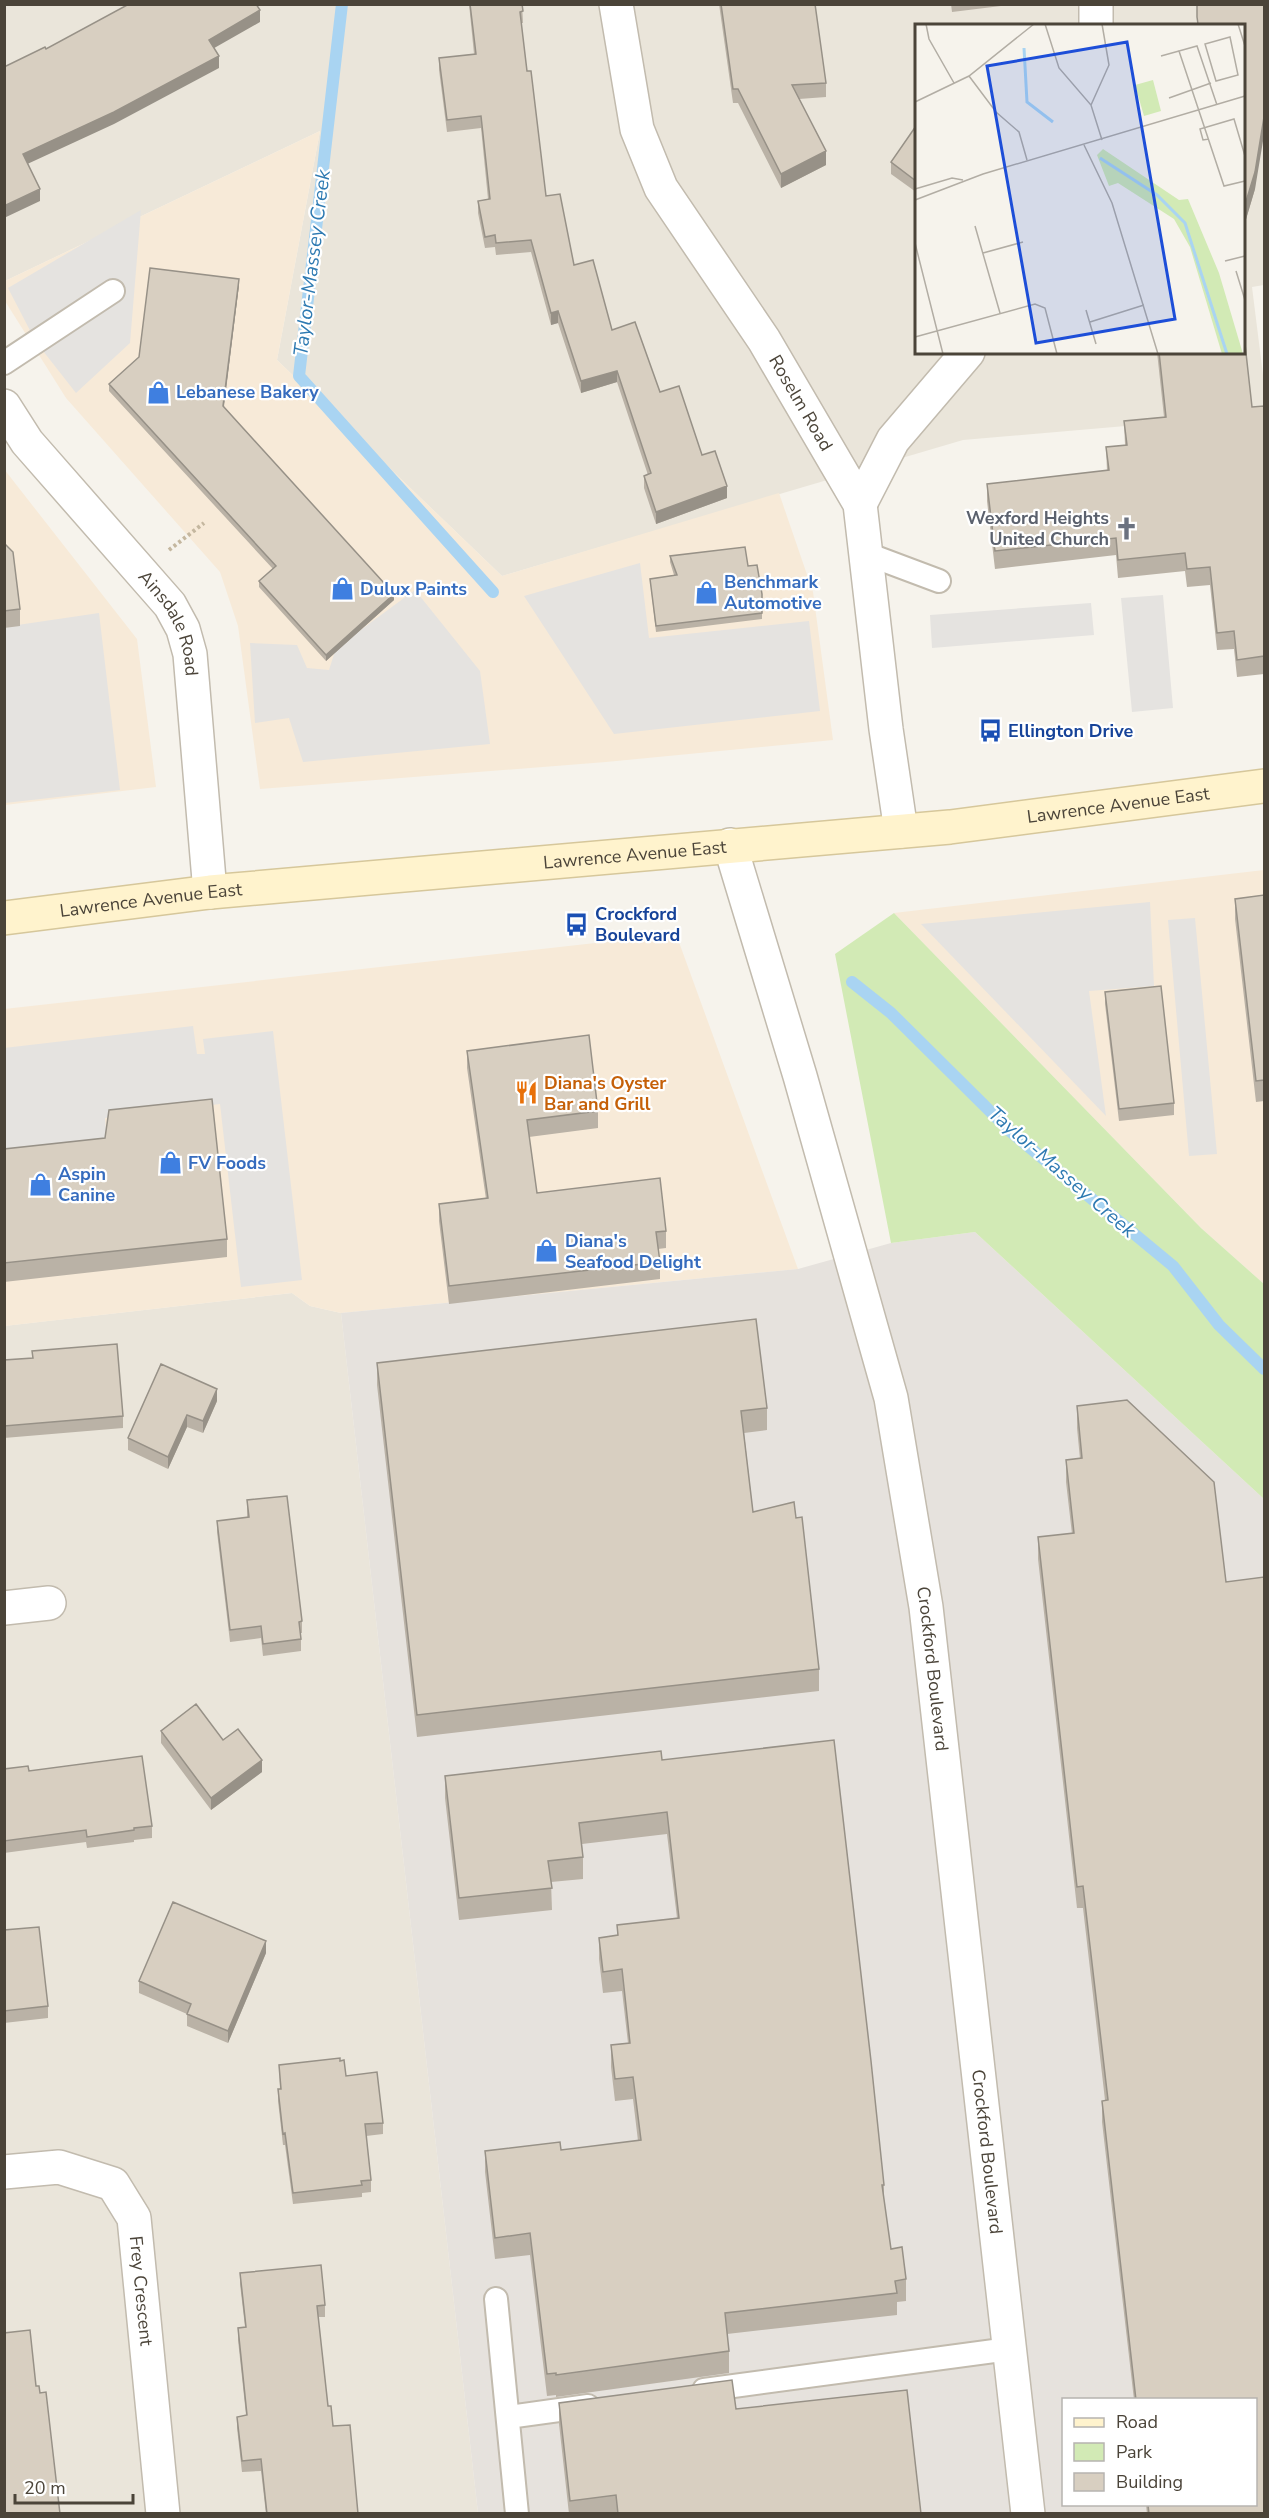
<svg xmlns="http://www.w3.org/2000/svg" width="1269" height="2518" viewBox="0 0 1269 2518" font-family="'Nunito Sans',sans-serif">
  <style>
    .residential { fill: #eae5da; fill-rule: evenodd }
    .commercial { fill: #f7ead8 }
    .industrial { fill: #e6e2dd; fill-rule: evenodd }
    .green { fill: #d2eab5 }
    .parking { fill: #e5e3e0 }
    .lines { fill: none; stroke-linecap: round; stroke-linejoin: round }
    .stream { stroke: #a9d4f2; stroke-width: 12 }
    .service-casing { stroke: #c2bbae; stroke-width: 26 }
    .minor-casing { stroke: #c2bbae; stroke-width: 36 }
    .tertiary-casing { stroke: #c2bbae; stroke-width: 36 }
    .secondary-casing { stroke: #d6c79b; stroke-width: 36 }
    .path { stroke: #c4b79f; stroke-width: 4; stroke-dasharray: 3 3; stroke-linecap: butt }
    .service { stroke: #fff; stroke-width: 22 }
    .minor { stroke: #fff; stroke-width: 33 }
    .tertiary { stroke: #fff; stroke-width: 33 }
    .secondary { stroke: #fff3cd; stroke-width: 33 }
    .wall { fill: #bab2a6 }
    .shaded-wall { fill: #979187 }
    .building { fill: #d8cfc1; stroke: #979187; stroke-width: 1.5 }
    .labels { text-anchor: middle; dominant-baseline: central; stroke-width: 4.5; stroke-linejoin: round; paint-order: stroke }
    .shop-label { font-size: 18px; font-weight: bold; fill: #366cbe; stroke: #fff; text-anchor: start }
    .street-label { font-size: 18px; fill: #4b4439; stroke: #fff }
    .worship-label { font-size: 18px; font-weight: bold; fill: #5b616d; stroke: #fff; text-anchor: end }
    .transit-label { font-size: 18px; font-weight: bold; fill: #164399; stroke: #fff; text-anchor: start }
    .food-label { font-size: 18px; font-weight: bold; fill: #c56008; stroke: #fff; text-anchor: start }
    .water-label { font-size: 20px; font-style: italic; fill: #2e7ab2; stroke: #fff }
    .inset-river { fill: none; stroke: #a9d4f2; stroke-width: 3 }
    .inset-road { fill: none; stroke: #b2ada4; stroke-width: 1.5 }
    .view { fill: #1d4ed8; fill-opacity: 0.15; stroke: #1d4ed8; stroke-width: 3 }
    .inset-edge { fill: none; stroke: #4b4439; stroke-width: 3 }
  </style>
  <rect width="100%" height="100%" fill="#f6f3ec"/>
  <path class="residential" d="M 5,5 L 1264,5 L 1264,285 L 1252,287 L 1264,383 L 1264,414 L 963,440 L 502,576 L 277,360 L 320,131 L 5,281 ZM 916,26 L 1244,26 L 1244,352 L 916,352 Z
    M 292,1293 L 310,1306 L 341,1313 L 478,2513 L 5,2513 L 4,1326 Z"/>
  <path class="commercial" d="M 320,131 L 277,360 L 502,576 L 779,493 L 813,592 L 833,740 L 606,762 L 260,789 L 238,626 L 220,572 L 66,398 L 5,301 L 5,281 Z
    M 4,469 L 137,639 L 156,787 L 5,805 Z
    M 1264,870 L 1264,1284 L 1201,1228 L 894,913 Z
    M 676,934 L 798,1269 L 341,1313 L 310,1306 L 292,1293 L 5,1326 L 4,1009 Z"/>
  <path class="industrial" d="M 975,1232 L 1264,1499 L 1264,2513 L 478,2513 L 341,1313 L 798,1269 L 891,1243 ZM 1064,2400 L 1256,2400 L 1256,2504 L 1064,2504 Z"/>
  <path class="green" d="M 894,913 L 1201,1228 L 1264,1284 L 1264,1499 L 975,1232 L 891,1243 L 835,954 Z"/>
  <path class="parking" d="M 141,210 L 130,343 L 76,393 L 36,342 L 8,288 Z
    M 640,563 L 649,638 L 809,621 L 820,711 L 614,734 L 524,596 Z
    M 415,590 L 480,671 L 490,744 L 303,762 L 289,718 L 255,723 L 250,643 L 297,645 L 307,668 L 329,670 L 336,648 Z
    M 1163,595 L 1173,708 L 1132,712 L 1121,598 Z
    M 1091,603 L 1094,635 L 932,648 L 930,615 Z
    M 99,613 L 120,790 L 5,803 L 4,627 Z
    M 1150,902 L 1154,986 L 1089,991 L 1106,1116 L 921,924 Z
    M 1195,918 L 1217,1154 L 1189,1156 L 1168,920 Z
    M 193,1026 L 197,1054 L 205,1054 L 203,1039 L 273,1031 L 302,1280 L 241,1287 L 220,1104 L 105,1118 L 107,1142 L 5,1154 L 4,1048 Z"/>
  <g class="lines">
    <path class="stream" d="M 342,4 L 299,376 L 493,592
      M 852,982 L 891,1013 L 1011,1132 L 1173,1266 L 1219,1325 L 1264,1369"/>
    <defs>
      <path id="service" d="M 4,363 L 113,291
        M 867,554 L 939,581
        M 496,2299 L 517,2514
        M 704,2390 L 1009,2349
        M 508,2417 L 588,2406"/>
      <g id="minor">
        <path id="s1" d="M 616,4 L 637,129 L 661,188 L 764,340 L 860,504 L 886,729 L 901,831"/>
        <path d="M 1096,26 L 1096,4"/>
        <path id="s2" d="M 4,406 L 27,442 L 170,605 L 183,629 L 190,654 L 210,892"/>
        <path d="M 860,504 L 893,440 L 968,352"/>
        <path d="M 4,1608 L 49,1603"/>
        <path id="s3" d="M 4,2172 L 59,2167 L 113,2184 L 134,2218 L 163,2514"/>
      </g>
      <g id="tertiary">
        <path id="s4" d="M 730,845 L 800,1076 L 891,1398 L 926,1607 L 1028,2514"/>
      </g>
      <g id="secondary">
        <path id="s5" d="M 4,918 L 210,892 L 950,827 L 1264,786"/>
      </g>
    </defs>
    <use href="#service" class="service-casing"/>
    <use href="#minor" class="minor-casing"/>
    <use href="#tertiary" class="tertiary-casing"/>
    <use href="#secondary" class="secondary-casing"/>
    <path class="path" d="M 169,550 L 204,523"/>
    <use href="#service" class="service"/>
    <use href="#minor" class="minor"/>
    <use href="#tertiary" class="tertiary"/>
    <use href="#secondary" class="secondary"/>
  </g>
  <path class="wall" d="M 469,4 L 522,4 L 523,23 L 521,23 L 527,71 L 546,196 L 574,265 L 612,330 L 660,392 L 702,455 L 727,498 L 656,524 L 644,488 L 644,476 L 648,475 L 617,382 L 581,393 L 558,323 L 551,325 L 531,252 L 496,255 L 495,247 L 485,248 L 478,213 L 478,201 L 488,199 L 481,128 L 447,132 L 439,70 L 439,58 L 474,54 Z
    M 719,4 L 770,4 L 826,83 L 826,97 L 799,99 L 826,165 L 781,188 L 738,103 L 733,103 Z
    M 951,4 L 1001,4 L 1001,6 L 952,12 Z
    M 1197,4 L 1264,4 L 1255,189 L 1244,226 L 1244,26 L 1197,26 Z
    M 916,126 L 916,192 L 891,174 L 891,162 Z
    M 239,285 L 224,407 L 394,600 L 326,661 L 259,587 L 259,581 L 273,569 L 109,391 L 109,384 Z
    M 1157,352 L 1244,352 L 1252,407 L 1264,406 L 1264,674 L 1237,677 L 1234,649 L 1217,650 L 1210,585 L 1187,587 L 1185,571 L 1118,578 L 1116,555 L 995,569 L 987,501 L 987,484 L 1107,471 L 1106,447 L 1125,445 L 1124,421 L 1164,417 Z
    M 4,543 L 20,609 L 20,626 L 4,628 Z
    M 670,556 L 748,566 L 762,594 L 762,619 L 656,632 L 650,579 L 674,575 L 670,562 Z
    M 1264,895 L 1264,1101 L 1256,1102 L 1235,919 L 1235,899 Z
    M 1105,992 L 1174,1103 L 1174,1115 L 1119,1121 L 1105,1004 Z
    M 467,1051 L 598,1111 L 598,1128 L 529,1137 L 537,1193 L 666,1231 L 666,1248 L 658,1249 L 660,1262 L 660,1279 L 449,1304 L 439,1221 L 439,1204 L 486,1199 L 467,1068 Z
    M 4,1149 L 227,1239 L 227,1257 L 4,1282 Z
    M 32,1351 L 123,1416 L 123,1428 L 4,1438 L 4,1360 L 32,1358 Z
    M 377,1363 L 767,1408 L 767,1430 L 744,1433 L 753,1512 L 796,1518 L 819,1669 L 819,1691 L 417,1737 L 377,1385 Z
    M 1127,1400 L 1214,1482 L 1226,1582 L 1264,1577 L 1264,2514 L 1147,2514 L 1146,2505 L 1256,2505 L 1256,2400 L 1134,2400 L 1102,2122 L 1102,2101 L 1105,2100 L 1083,1908 L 1077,1908 L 1038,1559 L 1038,1537 L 1072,1534 L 1066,1482 L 1066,1460 L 1080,1459 L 1077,1428 L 1077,1406 Z
    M 217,1401 L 203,1433 L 187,1427 L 168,1469 L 128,1450 L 128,1438 Z
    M 247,1500 L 302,1621 L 302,1633 L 301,1633 L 301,1651 L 263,1656 L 261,1638 L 230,1642 L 217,1532 L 217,1521 L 247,1518 Z
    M 161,1731 L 223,1740 L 262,1772 L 211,1810 L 161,1743 Z
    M 662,1760 L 884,2185 L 884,2201 L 891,2249 L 906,2279 L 906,2301 L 897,2302 L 897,2315 L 727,2334 L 729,2351 L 729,2373 L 556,2397 L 556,2395 L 547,2396 L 530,2255 L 495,2259 L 485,2172 L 485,2151 L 561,2150 L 638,2141 L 633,2099 L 615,2101 L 611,2067 L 611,2045 L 628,2043 L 622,1991 L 603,1993 L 599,1959 L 599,1938 L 617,1936 L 617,1925 L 677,1918 L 667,1834 L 582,1844 L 583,1857 L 583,1879 L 551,1882 L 552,1910 L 459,1920 L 445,1798 L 445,1776 Z
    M 4,1769 L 152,1826 L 152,1838 L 134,1840 L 134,1842 L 87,1848 L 86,1842 L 4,1853 Z
    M 4,1930 L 48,2006 L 48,2018 L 4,2023 Z
    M 266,1953 L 228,2043 L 187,2026 L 187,2014 L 139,1993 L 139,1981 Z
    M 279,2065 L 346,2076 L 383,2123 L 383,2134 L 366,2136 L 371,2180 L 371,2192 L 362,2193 L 362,2197 L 293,2204 L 285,2145 L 283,2145 L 278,2101 L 278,2089 L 280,2089 Z
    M 240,2273 L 325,2305 L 325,2317 L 318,2317 L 328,2406 L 358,2514 L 266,2514 L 261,2471 L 242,2472 L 237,2428 L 237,2417 L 246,2415 L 238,2340 L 238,2328 L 245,2327 L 240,2284 Z
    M 559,2403 L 736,2409 L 921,2514 L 569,2514 L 559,2424 Z"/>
  <path class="shaded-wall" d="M 260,10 L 260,22 L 209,51 L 209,40 Z
    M 219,56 L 219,68 L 114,124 L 23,166 L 23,154 Z
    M 1264,117 L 1264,135 L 1255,189 L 1244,226 L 1244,208 Z
    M 826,151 L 826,165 L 781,188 L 781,174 Z
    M 40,189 L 40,201 L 4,218 L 4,206 Z
    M 239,279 L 239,285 L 223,412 L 223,406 Z
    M 558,311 L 558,323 L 551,325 L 551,313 Z
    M 617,371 L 617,382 L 581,393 L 581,381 Z
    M 727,486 L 727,498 L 656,524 L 656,512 Z
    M 394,594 L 394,600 L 326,661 L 326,655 Z
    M 217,1389 L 217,1401 L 203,1433 L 203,1421 Z
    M 187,1415 L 187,1427 L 168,1469 L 168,1457 Z
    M 262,1760 L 262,1772 L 211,1810 L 211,1798 Z
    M 266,1941 L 266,1953 L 228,2043 L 228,2031 Z"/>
  <path class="building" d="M 129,4 L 256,4 L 260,10 L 209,40 L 219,56 L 114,112 L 23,154 L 40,189 L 4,206 L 4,67 L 45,47 L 46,49 Z
    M 470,4 L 522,4 L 523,11 L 520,12 L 527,71 L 531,71 L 546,196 L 560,194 L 574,265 L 593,260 L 612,330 L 635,322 L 660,392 L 679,386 L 702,455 L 715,451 L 727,486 L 656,512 L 644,476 L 651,473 L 617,371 L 581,381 L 558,311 L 551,313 L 531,240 L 496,243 L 495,235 L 485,237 L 478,201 L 490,199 L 481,116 L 447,120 L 439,58 L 476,54 Z
    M 721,4 L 815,4 L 826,83 L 792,85 L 826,151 L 781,174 L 738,89 L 733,89 Z
    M 1197,4 L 1264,4 L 1264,117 L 1255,172 L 1244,208 L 1244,26 L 1210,26 L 1210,24 L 1198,24 L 1197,17 Z
    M 916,126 L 916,181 L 891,162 Z
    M 150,268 L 239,279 L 223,406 L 394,594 L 326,655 L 259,581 L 276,566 L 109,384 L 139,357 Z
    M 1244,335 L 1252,407 L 1264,406 L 1264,656 L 1237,660 L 1234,631 L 1217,633 L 1210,567 L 1187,569 L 1185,553 L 1118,560 L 1116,538 L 995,551 L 987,484 L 1109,470 L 1106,447 L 1127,445 L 1124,421 L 1166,417 L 1159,352 L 1244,352 Z
    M 4,543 L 13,552 L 20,609 L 4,611 Z
    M 745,547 L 748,566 L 757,565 L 762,594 L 762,613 L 656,626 L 650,579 L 677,575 L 670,556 Z
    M 1264,895 L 1264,1080 L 1256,1081 L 1235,899 Z
    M 1161,986 L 1174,1103 L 1119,1109 L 1105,992 Z
    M 589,1035 L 598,1111 L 527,1120 L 537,1193 L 660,1178 L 666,1231 L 656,1232 L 660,1262 L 449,1286 L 439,1204 L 488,1198 L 467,1051 Z
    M 212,1099 L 227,1239 L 4,1263 L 4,1149 L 105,1138 L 109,1110 Z
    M 756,1319 L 767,1408 L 741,1411 L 753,1512 L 794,1502 L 796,1518 L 802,1517 L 819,1669 L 417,1715 L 377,1363 Z
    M 117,1344 L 123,1416 L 4,1426 L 4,1360 L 33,1358 L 32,1351 Z
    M 161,1364 L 217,1389 L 203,1421 L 187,1415 L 168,1457 L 128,1438 Z
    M 1127,1400 L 1214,1482 L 1226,1582 L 1264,1577 L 1264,2514 L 1149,2514 L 1148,2505 L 1256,2505 L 1256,2400 L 1136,2400 L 1102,2101 L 1108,2100 L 1083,1886 L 1077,1887 L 1038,1537 L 1074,1533 L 1066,1460 L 1082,1458 L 1077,1406 Z
    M 287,1496 L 302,1621 L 299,1622 L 301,1639 L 263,1644 L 261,1626 L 230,1630 L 217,1521 L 249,1517 L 247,1500 Z
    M 196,1704 L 223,1740 L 238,1729 L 262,1760 L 211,1798 L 161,1731 Z
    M 834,1740 L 871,2061 L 884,2185 L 882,2185 L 891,2249 L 902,2247 L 906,2279 L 895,2281 L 897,2293 L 725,2313 L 729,2351 L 556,2375 L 556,2373 L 547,2374 L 530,2233 L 495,2238 L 485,2151 L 560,2142 L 561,2150 L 641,2140 L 633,2077 L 615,2079 L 611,2045 L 630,2043 L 622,1969 L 603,1972 L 599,1938 L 618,1935 L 617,1925 L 679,1918 L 667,1812 L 579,1823 L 583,1857 L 548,1861 L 552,1888 L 459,1898 L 445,1776 L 661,1751 L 662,1760 Z
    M 142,1756 L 152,1826 L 134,1828 L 134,1830 L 87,1837 L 86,1830 L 4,1841 L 4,1769 L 28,1766 L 29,1771 Z
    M 173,1902 L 266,1941 L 228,2031 L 187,2014 L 191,2004 L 139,1981 Z
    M 39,1927 L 48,2006 L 4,2011 L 4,1930 Z
    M 340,2058 L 340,2061 L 344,2060 L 346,2076 L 377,2072 L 383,2123 L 365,2124 L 371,2180 L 361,2181 L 362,2185 L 293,2193 L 285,2133 L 283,2134 L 278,2089 L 281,2089 L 279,2065 Z
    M 321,2265 L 325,2305 L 317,2306 L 328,2406 L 331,2406 L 333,2426 L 350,2425 L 358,2514 L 267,2514 L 261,2459 L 242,2461 L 237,2417 L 247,2415 L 238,2328 L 246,2327 L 240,2273 Z
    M 30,2330 L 36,2386 L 39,2386 L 40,2393 L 46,2392 L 60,2514 L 4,2514 L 4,2333 Z
    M 732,2380 L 736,2409 L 907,2390 L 921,2514 L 618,2514 L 616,2495 L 570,2501 L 559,2403 Z"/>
  <defs>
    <symbol id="shop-bare" viewBox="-9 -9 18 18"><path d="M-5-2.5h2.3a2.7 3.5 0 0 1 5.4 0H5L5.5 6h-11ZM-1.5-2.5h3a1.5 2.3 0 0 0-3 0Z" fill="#3f7fe0" stroke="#fff" stroke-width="2.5" paint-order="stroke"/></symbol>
    <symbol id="church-bare" viewBox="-9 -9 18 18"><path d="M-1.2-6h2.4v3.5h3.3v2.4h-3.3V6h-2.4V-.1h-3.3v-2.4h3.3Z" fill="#6b7280" stroke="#fff" stroke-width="2.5" paint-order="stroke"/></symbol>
    <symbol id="bus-bare" viewBox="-9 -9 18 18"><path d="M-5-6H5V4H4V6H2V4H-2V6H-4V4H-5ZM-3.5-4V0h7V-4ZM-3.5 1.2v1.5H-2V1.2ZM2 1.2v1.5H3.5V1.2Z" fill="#1a4fb4" stroke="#fff" stroke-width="2.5" paint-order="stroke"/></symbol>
    <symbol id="restaurant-bare" viewBox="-9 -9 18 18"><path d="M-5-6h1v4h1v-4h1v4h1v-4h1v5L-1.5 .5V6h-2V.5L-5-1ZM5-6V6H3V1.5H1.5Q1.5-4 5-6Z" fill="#e8710a" stroke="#fff" stroke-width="2.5" paint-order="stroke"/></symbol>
  </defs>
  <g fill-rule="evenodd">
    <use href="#shop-bare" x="142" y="376" width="33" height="33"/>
    <use href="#church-bare" x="1110" y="512" width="33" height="33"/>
    <use href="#shop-bare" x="326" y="572" width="33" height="33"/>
    <use href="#shop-bare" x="690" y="576" width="33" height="33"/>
    <use href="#bus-bare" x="974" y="714" width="33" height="33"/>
    <use href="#bus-bare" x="560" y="908" width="33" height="33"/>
    <use href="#restaurant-bare" x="510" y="1076" width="33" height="33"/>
    <use href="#shop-bare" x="154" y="1146" width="33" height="33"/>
    <use href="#shop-bare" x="24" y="1168" width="33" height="33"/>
    <use href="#shop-bare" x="530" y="1234" width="33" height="33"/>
  </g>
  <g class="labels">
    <g class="shop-label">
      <text x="176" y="392">Lebanese Bakery</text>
      <text x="724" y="582">Benchmark<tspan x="724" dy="21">Automotive</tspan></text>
      <text x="360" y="589">Dulux Paints</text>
      <text x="188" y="1163">FV Foods</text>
      <text x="58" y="1174">Aspin<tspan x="58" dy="21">Canine</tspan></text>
      <text x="565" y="1241">Diana's<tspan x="565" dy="21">Seafood Delight</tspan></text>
    </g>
    <g class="street-label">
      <text stroke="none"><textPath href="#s1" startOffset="447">Roselm Road</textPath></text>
      <text stroke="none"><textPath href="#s2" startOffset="276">Ainsdale Road</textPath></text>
      <text stroke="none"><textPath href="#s5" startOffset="1120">Lawrence Avenue East</textPath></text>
      <text stroke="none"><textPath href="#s5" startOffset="634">Lawrence Avenue East</textPath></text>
      <text stroke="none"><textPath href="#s5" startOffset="148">Lawrence Avenue East</textPath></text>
      <text stroke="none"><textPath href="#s4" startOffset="850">Crockford Boulevard</textPath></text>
      <text stroke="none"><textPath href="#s4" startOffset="1336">Crockford Boulevard</textPath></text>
      <text stroke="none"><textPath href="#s3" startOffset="225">Frey Crescent</textPath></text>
    </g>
    <g class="worship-label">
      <text x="1109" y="518">Wexford Heights<tspan x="1109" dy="21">United Church</tspan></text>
    </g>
    <g class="transit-label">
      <text x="1008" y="731">Ellington Drive</text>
      <text x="595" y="914">Crockford<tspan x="595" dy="21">Boulevard</tspan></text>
    </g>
    <g class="food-label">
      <text x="544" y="1083">Diana's Oyster<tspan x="544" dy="21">Bar and Grill</tspan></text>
    </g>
    <g class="water-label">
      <text transform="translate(312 263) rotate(-83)">Taylor-Massey Creek</text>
      <text transform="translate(1062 1172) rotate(41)">Taylor-Massey Creek</text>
    </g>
  </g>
  <g transform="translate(915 24)">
    <rect width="330" height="330" fill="#f6f3ec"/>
    <path d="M 238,56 L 246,87 L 229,92 L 220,61 ZM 188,125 L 264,176 L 273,175 L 304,249 L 328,330 L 307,330 L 275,223 L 259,195 L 203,159 L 194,162 L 182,131 Z" fill="#d2eab5"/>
    <path class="inset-river" d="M 109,24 L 112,78 L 138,98M 185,134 L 242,171 L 270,199 L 312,330"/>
    <path class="inset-road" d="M 11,0 L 14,15 L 39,59M 130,0 L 144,44 L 176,81 L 187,116M 323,0 L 330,22M 315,13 L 323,51 L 301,57 L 290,20 ZM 246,32 L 264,27M 54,52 L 81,88 L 104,108 L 112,136M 254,74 L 296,59M 0,78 L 54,52 L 119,0M 176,81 L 194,41 L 187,0M 302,81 L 282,22 L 264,27 L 309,162 L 330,157M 294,115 L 288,116 L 285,105 L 319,95 L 330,132M 169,121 L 197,179 L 243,330M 0,165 L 37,154 L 48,156M 0,176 L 68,150 L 330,72M 60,202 L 85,289M 0,219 L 28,330M 68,229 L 108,218M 310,237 L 330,232M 321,247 L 330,276M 171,286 L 181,320M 175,298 L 229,281M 0,313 L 120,280 L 130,284 L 142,330"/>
    <path class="view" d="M 212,18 L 260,295 L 121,319 L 72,42 Z"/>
    <rect width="330" height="330" class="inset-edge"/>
  </g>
  <rect width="1269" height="2518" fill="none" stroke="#4b4439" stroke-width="12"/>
  <rect x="1062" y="2398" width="195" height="108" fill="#ffffff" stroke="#b7b4b0" stroke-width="1.5"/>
  <rect x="1074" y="2418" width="30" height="9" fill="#fff3cd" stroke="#b7b4b0" stroke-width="1.5"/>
  <text x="1116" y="2428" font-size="18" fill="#4b4439">Road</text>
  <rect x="1074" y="2443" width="30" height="18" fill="#d2eab5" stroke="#b7b4b0" stroke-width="1.5"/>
  <text x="1116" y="2458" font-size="18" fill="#4b4439">Park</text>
  <rect x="1074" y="2473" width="30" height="18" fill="#d8cfc1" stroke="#b7b4b0" stroke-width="1.5"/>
  <text x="1116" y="2488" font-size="18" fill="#4b4439">Building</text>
  <path d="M15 2494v9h118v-9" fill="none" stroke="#4b4439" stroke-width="3"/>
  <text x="24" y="2494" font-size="18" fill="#4b4439" stroke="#ffffff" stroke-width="4.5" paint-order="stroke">20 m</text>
</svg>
